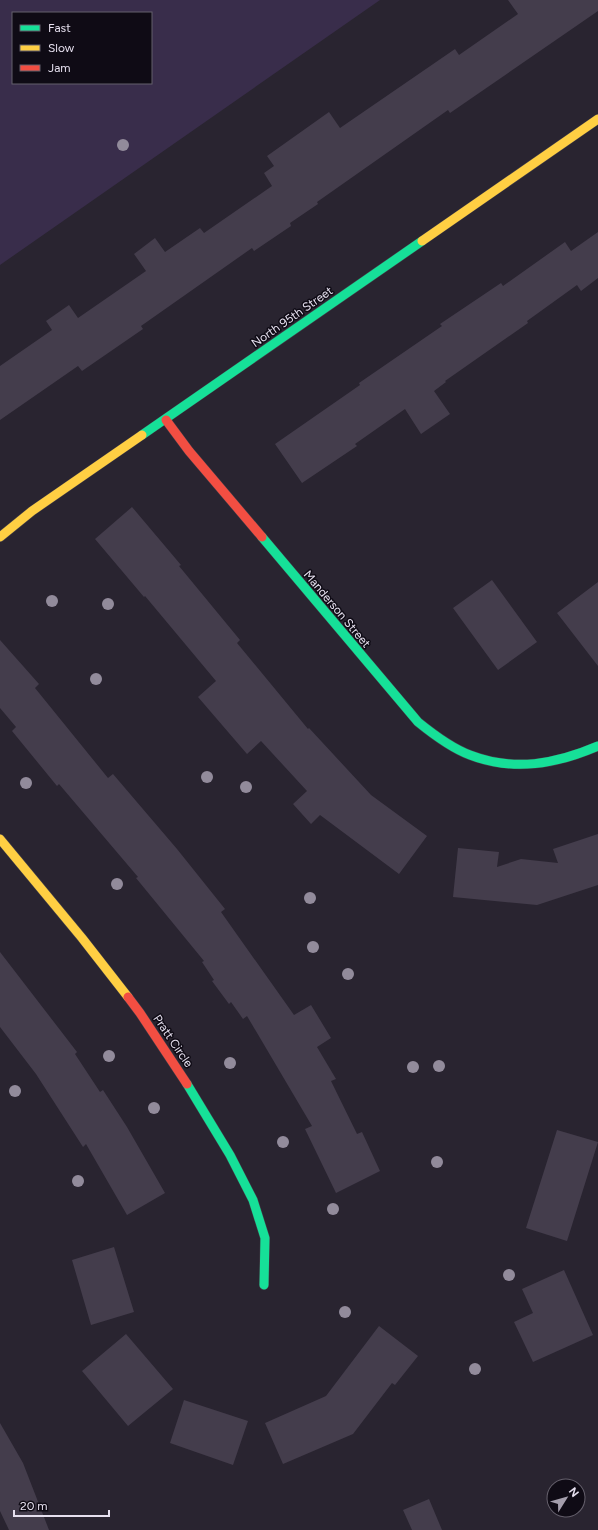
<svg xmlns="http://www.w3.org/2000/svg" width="598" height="1530" viewBox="0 0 598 1530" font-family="Figtree,sans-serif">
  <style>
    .green { fill: #392d4b; fill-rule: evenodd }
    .building { fill: #443d4c }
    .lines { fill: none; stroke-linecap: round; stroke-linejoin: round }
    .fast-casing { stroke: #44404a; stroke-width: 10 }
    .slow-casing { stroke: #44404a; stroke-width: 10 }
    .jam-casing { stroke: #44404a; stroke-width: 10 }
    .fast { stroke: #16e098; stroke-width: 9 }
    .slow { stroke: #ffcf43; stroke-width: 9 }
    .jam { stroke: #f24e42; stroke-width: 9 }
    .tree { fill: #928b9b }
    .labels { text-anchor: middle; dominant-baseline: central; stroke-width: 3; stroke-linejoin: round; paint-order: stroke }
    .street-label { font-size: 12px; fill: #e6e0ef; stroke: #0f0b15 }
  </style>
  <rect width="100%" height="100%" fill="#292430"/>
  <path class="green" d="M 0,0 L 380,0 L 0,265 ZM 13,13 L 151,13 L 151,83 L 13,83 Z"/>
  <path class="building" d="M 508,0 L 598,0 L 598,11 L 450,113 L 448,110 L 317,202 L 318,204 L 290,223 L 291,226 L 254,251 L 252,248 L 141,326 L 143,329 L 82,371 L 78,366 L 0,420 L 0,366 L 52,330 L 46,321 L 69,305 L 78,318 L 146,271 L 134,254 L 155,238 L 165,252 L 200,228 L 204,233 L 272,186 L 264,173 L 274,166 L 267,156 L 329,112 L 340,128 L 455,49 L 459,55 L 518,14 Z
    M 598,232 L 598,278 L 581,291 L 577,285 L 527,321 L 528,323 L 445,381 L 446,382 L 434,391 L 450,414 L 421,434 L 405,409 L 355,444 L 357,446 L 302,483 L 275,444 L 360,385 L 359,383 L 442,326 L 440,324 L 501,283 L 503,286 L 565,242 L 571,251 Z
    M 132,507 L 181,565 L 179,566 L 240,640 L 237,643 L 308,729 L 309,728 L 371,795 L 427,836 L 399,874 L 320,815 L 311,824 L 293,804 L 307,791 L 261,741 L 247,754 L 198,697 L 216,681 L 145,596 L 144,597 L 95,539 Z
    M 492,580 L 537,642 L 498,670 L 453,608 Z
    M 598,582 L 598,666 L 557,613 Z
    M 0,640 L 39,684 L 35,688 L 108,778 L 113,774 L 177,849 L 225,909 L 221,912 L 294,1015 L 311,1005 L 331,1038 L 317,1047 L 336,1079 L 331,1081 L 357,1134 L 362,1132 L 380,1171 L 336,1193 L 305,1129 L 312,1126 L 247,1016 L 243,1019 L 231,1002 L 229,1004 L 212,981 L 214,980 L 202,962 L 204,961 L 136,878 L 138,877 L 59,784 L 57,786 L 12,731 L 16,727 L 0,708 Z
    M 598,834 L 598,885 L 537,905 L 453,897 L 458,848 L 499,852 L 497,867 L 521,859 L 558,863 L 553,849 Z
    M 0,952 L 77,1052 L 75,1054 L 100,1092 L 103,1090 L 127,1127 L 165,1193 L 127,1215 L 86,1144 L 83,1147 L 36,1074 L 0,1027 Z
    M 557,1130 L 598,1142 L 567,1241 L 526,1228 Z
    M 114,1247 L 134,1312 L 91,1325 L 72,1260 Z
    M 564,1270 L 593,1335 L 533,1362 L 514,1322 L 533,1313 L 522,1289 Z
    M 379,1326 L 418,1356 L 395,1385 L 392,1383 L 353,1434 L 283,1464 L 265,1423 L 326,1396 Z
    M 126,1334 L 173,1389 L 128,1426 L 82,1371 Z
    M 184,1400 L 248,1421 L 233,1465 L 170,1443 Z
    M 0,1423 L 23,1463 L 49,1530 L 9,1530 L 0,1511 Z
    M 429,1499 L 442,1530 L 412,1530 L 403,1510 Z"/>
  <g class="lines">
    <defs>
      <path id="fast" d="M 142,435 L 422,241
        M 262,537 L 418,722 C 434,735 451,748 470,755 C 514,772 556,764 598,746
        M 187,1084 L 230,1155 L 253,1200 L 265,1238 L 264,1285"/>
      <path id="slow" d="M 422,241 L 598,119
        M 0,537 L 32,511 L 142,435
        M 0,839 L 82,938 L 128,997"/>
      <path id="jam" d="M 166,420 L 189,451 L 262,537
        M 128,997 L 140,1013 L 187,1084"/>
    </defs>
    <use href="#fast" class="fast-casing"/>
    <use href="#slow" class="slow-casing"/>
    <use href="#jam" class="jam-casing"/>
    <use href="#fast" class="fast"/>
    <use href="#slow" class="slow"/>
    <use href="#jam" class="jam"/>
  </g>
  <g class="tree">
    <circle cx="123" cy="145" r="6"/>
    <circle cx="52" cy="601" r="6"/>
    <circle cx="108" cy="604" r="6"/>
    <circle cx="96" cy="679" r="6"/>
    <circle cx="207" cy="777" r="6"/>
    <circle cx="26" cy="783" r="6"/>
    <circle cx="246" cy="787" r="6"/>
    <circle cx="117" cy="884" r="6"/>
    <circle cx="310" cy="898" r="6"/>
    <circle cx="313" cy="947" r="6"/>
    <circle cx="348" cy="974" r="6"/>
    <circle cx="109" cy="1056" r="6"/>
    <circle cx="230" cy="1063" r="6"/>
    <circle cx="439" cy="1066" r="6"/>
    <circle cx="413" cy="1067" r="6"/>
    <circle cx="15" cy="1091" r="6"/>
    <circle cx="154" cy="1108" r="6"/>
    <circle cx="283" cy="1142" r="6"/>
    <circle cx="437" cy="1162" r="6"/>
    <circle cx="78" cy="1181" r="6"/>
    <circle cx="333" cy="1209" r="6"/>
    <circle cx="509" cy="1275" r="6"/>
    <circle cx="345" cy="1312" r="6"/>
    <circle cx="475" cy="1369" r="6"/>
  </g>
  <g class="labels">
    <g class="street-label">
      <text transform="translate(292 317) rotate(-35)">North 95th Street</text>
      <text transform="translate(337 609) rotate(50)">Manderson Street</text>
      <text transform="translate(173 1041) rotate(56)">Pratt Circle</text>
    </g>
  </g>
  <rect x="12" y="12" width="140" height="72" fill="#0f0b15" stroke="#65606c"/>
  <rect x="20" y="25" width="20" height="6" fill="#16e098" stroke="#65606c"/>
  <text x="48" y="32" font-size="12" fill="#e6e0ef">Fast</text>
  <rect x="20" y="45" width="20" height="6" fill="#ffcf43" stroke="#65606c"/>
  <text x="48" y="52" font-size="12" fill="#e6e0ef">Slow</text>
  <rect x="20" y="65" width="20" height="6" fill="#f24e42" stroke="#65606c"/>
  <text x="48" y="72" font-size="12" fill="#e6e0ef">Jam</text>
  <g transform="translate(566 1498) rotate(53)"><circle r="19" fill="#0f0b15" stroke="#65606c"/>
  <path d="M0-3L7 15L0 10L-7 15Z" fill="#a49eac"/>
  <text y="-6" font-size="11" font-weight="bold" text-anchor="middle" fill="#e6e0ef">N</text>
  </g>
  <path d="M14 1510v6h95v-6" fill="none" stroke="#e6e0ef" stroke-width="2"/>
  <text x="20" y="1510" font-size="12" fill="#e6e0ef" stroke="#0f0b15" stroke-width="3" paint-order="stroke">20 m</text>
</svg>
